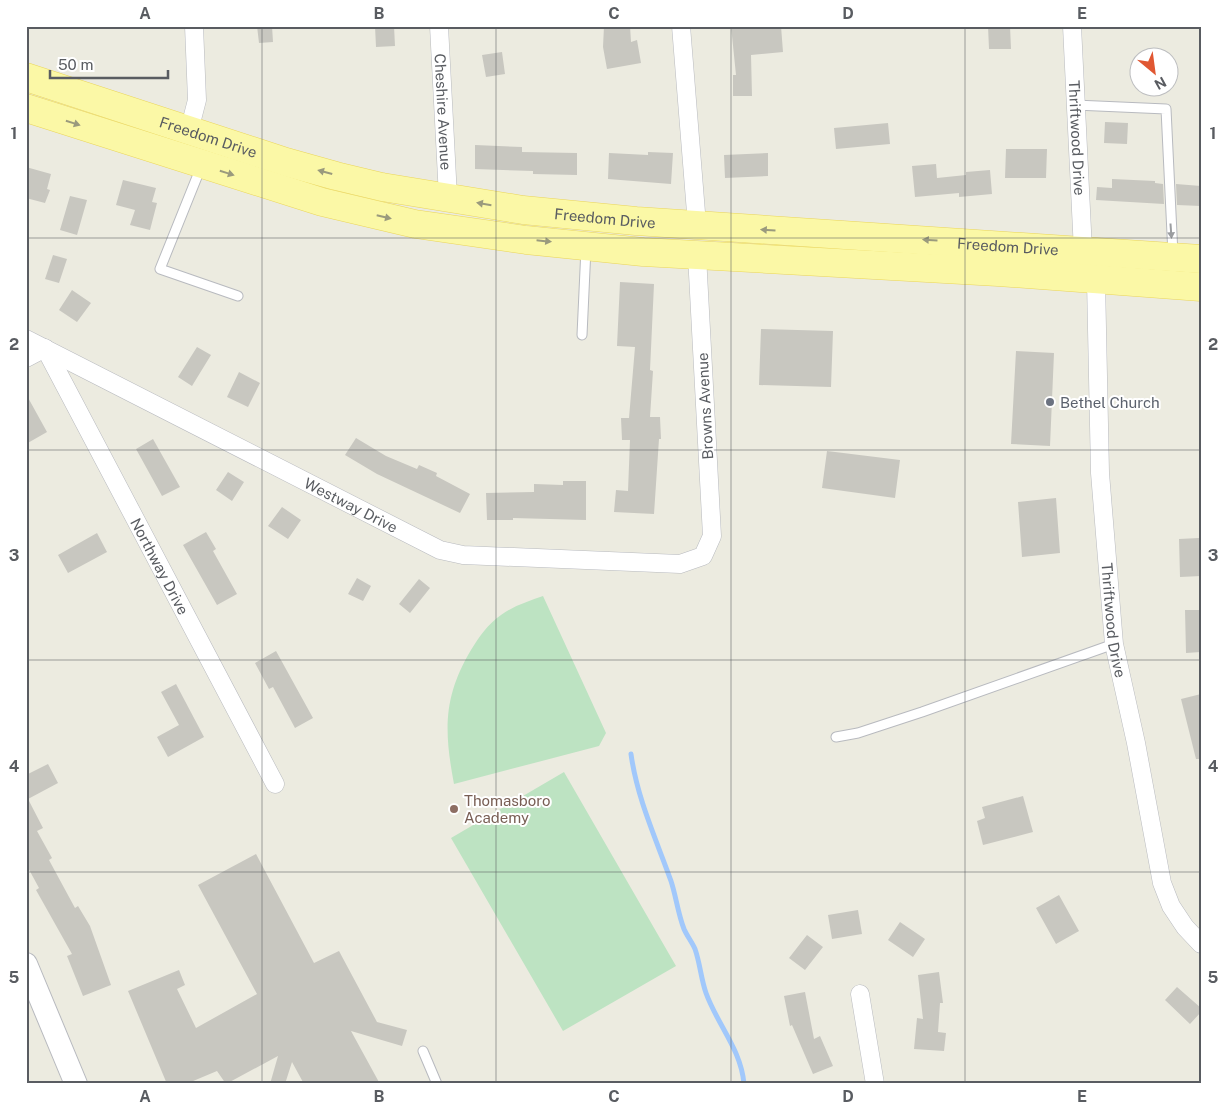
<svg xmlns="http://www.w3.org/2000/svg" width="1227" height="1110" viewBox="0 0 1227 1110" font-family="'Public Sans',sans-serif">
  <style>
    .green { fill: #bde3c2 }
    .lines { fill: none; stroke-linecap: round; stroke-linejoin: round }
    .stream { stroke: #a1c8fb; stroke-width: 5 }
    .building { fill: #c8c7c0 }
    .service-casing { stroke: #b8babf; stroke-width: 11 }
    .minor-casing { stroke: #b8babf; stroke-width: 19 }
    .tertiary-casing { stroke: #b8babf; stroke-width: 24 }
    .primary-casing { stroke: #ead55b; stroke-width: 29 }
    .service { stroke: #fff; stroke-width: 9 }
    .minor { stroke: #fff; stroke-width: 18 }
    .tertiary { stroke: #fff; stroke-width: 22 }
    .primary { stroke: #fbf8a6; stroke-width: 28 }
    .oneway { fill: #9a9a7d }
    .oneway2 { fill: #9b9da0 }
    .grid { fill: none; stroke: #595c61; stroke-width: 1; stroke-opacity: 0.55 }
    .worship-dot { fill: #6b7280; stroke: #fff; stroke-width: 2 }
    .education-dot { fill: #8d6e63; stroke: #fff; stroke-width: 2 }
    .labels { text-anchor: middle; dominant-baseline: central; stroke-width: 4; stroke-linejoin: round; paint-order: stroke }
    .street-label { font-size: 15px; fill: #595c61; stroke: #fff }
    .worship-label { font-size: 15px; fill: #5b616d; stroke: #fff; text-anchor: start }
    .education-label { font-size: 15px; fill: #785e54; stroke: #fff; text-anchor: start }
    .neatline { fill: none; stroke: #595c61; stroke-width: 2 }
    .grid-label { font-size: 16px; text-anchor: middle; font-weight: bold; fill: #595c61 }
  </style>
  <rect width="100%" height="100%" fill="#ecebe0"/>
  <path class="green" d="M 543,596 L 606,733 L 599,746 L 454,784 C 444,731 443,697 471,650 C 479,637 488,624 501,615 C 513,606 529,601 543,596 Z
    M 564,772 L 676,966 L 563,1031 L 451,838 Z"/>
  <g class="lines">
    <path class="stream" d="M 631,754 C 637,798 656,839 671,881 C 676,896 678,914 684,929 C 687,936 692,942 695,949 C 700,963 701,979 706,993 C 717,1024 741,1049 744,1084"/>
  </g>
  <path class="building" d="M 257,26 L 272,26 L 273,42 L 259,43 Z
    M 375,26 L 394,26 L 395,46 L 376,47 Z
    M 604,26 L 630,26 L 631,42 L 637,40 L 641,63 L 607,69 L 603,47 Z
    M 731,26 L 781,26 L 783,52 L 751,55 L 752,96 L 733,96 L 733,75 L 736,75 Z
    M 988,26 L 1010,26 L 1011,49 L 989,49 Z
    M 502,52 L 505,74 L 486,77 L 482,55 Z
    M 1105,122 L 1128,123 L 1127,144 L 1104,143 Z
    M 888,123 L 890,144 L 836,149 L 834,128 Z
    M 475,145 L 522,147 L 522,152 L 577,153 L 577,175 L 533,174 L 533,171 L 475,169 Z
    M 1006,149 L 1047,149 L 1046,178 L 1005,178 Z
    M 648,152 L 673,153 L 671,184 L 608,179 L 609,153 L 648,155 Z
    M 768,153 L 768,176 L 725,178 L 724,155 Z
    M 936,164 L 937,178 L 966,175 L 966,172 L 990,170 L 992,194 L 959,197 L 959,193 L 915,197 L 912,166 Z
    M 26,167 L 51,174 L 47,189 L 50,190 L 45,203 L 26,198 Z
    M 1112,179 L 1155,181 L 1155,183 L 1163,184 L 1164,204 L 1096,200 L 1097,187 L 1112,188 Z
    M 123,180 L 156,188 L 152,202 L 157,203 L 150,230 L 130,225 L 135,210 L 116,205 Z
    M 1176,184 L 1201,186 L 1201,206 L 1177,205 Z
    M 70,196 L 87,200 L 77,235 L 60,230 Z
    M 53,255 L 67,259 L 59,283 L 45,279 Z
    M 620,282 L 654,284 L 650,370 L 653,371 L 650,417 L 660,417 L 661,439 L 659,439 L 654,514 L 614,512 L 616,490 L 628,491 L 630,440 L 622,440 L 621,418 L 629,418 L 635,347 L 617,346 Z
    M 72,290 L 91,303 L 77,322 L 59,310 Z
    M 761,329 L 833,331 L 831,387 L 759,385 Z
    M 197,347 L 211,355 L 192,386 L 178,377 Z
    M 1016,351 L 1054,353 L 1050,446 L 1011,444 Z
    M 239,372 L 260,383 L 248,407 L 227,397 Z
    M 26,394 L 47,432 L 26,444 Z
    M 356,438 L 386,456 L 417,469 L 419,465 L 437,473 L 436,476 L 470,494 L 460,513 L 377,474 L 345,455 Z
    M 153,439 L 180,487 L 162,496 L 136,449 Z
    M 827,451 L 900,460 L 895,498 L 822,488 Z
    M 228,472 L 244,482 L 232,501 L 216,490 Z
    M 563,481 L 586,481 L 586,520 L 513,518 L 513,520 L 487,520 L 486,493 L 534,492 L 534,484 L 563,485 Z
    M 1056,498 L 1060,553 L 1022,557 L 1018,502 Z
    M 282,507 L 301,520 L 288,539 L 268,526 Z
    M 206,532 L 216,549 L 213,551 L 237,594 L 217,605 L 183,545 Z
    M 97,533 L 107,552 L 68,573 L 58,555 Z
    M 1199,538 L 1201,576 L 1180,577 L 1179,539 Z
    M 357,578 L 371,586 L 363,601 L 348,594 Z
    M 419,579 L 430,588 L 410,613 L 399,604 Z
    M 1185,610 L 1201,610 L 1201,652 L 1186,653 Z
    M 276,651 L 313,718 L 295,728 L 273,687 L 269,689 L 255,663 Z
    M 176,684 L 204,737 L 168,757 L 157,737 L 179,725 L 161,692 Z
    M 1201,694 L 1201,759 L 1196,759 L 1181,699 Z
    M 48,764 L 58,783 L 28,799 L 43,828 L 37,831 L 52,858 L 49,860 L 75,908 L 78,906 L 90,926 L 111,985 L 83,996 L 67,956 L 72,954 L 36,890 L 39,888 L 26,864 L 26,775 Z
    M 1023,796 L 1033,832 L 983,845 L 977,821 L 985,818 L 982,807 Z
    M 256,854 L 314,963 L 339,951 L 377,1022 L 407,1030 L 402,1046 L 351,1031 L 380,1084 L 304,1084 L 292,1062 L 285,1084 L 270,1084 L 278,1056 L 226,1084 L 217,1071 L 186,1084 L 167,1084 L 128,991 L 179,970 L 185,985 L 177,989 L 196,1028 L 257,994 L 198,885 Z
    M 1059,895 L 1079,931 L 1056,944 L 1036,908 Z
    M 858,910 L 862,934 L 832,939 L 828,915 Z
    M 900,922 L 925,939 L 913,957 L 888,940 Z
    M 807,935 L 823,947 L 805,970 L 789,958 Z
    M 939,972 L 943,1003 L 940,1003 L 938,1032 L 946,1033 L 944,1051 L 914,1049 L 917,1018 L 923,1019 L 918,975 Z
    M 1177,987 L 1201,1008 L 1201,1012 L 1190,1024 L 1165,1000 Z
    M 805,992 L 814,1039 L 820,1036 L 833,1066 L 813,1074 L 792,1025 L 790,1026 L 784,996 Z"/>
  <g class="lines">
    <defs>
      <path id="service" d="M 1075,105 L 1166,109 L 1173,255
        M 201,167 L 160,269 L 238,296
        M 582,335 L 586,248
        M 836,737 L 858,733 L 922,712 L 1114,644
        M 423,1051 L 437,1084"/>
      <g id="minor">
        <path id="s1" d="M 439,26 L 448,197"/>
        <path d="M 681,26 L 697,225"/>
        <path id="s2" d="M 1072,26 L 1083,251"/>
        <path d="M 189,131 L 197,100 L 194,26"/>
        <path id="s3" d="M 1096,281 L 1100,473 L 1114,644 L 1136,743 L 1162,883 L 1171,906 L 1185,927 L 1201,944"/>
        <path id="s4" d="M 26,339 L 440,550 L 463,555 L 680,564 L 703,556 L 712,536 L 697,255"/>
        <path id="s5" d="M 26,358 L 45,348 L 275,784"/>
        <path d="M 860,994 L 875,1084"/>
      </g>
      <path id="tertiary" d="M 26,964 L 76,1084"/>
      <g id="primary">
        <path id="s6" d="M 26,77 L 286,162 L 336,176 L 382,187 L 523,210 L 636,221 L 1201,259"/>
        <path d="M 26,108 L 322,202 L 415,224 L 526,240 L 643,252 L 998,272 L 1201,287"/>
      </g>
    </defs>
    <use href="#service" class="service-casing"/>
    <use href="#minor" class="minor-casing"/>
    <use href="#tertiary" class="tertiary-casing"/>
    <use href="#primary" class="primary-casing"/>
    <use href="#service" class="service"/>
    <use href="#minor" class="minor"/>
    <use href="#tertiary" class="tertiary"/>
    <use href="#primary" class="primary"/>
  </g>
  <defs><path id="oneway-solid" d="M-6-.8H1V-3.2L6.5 0L1 3.2V.8H-6Z" transform="scale(1.25)"/></defs>
  <g class="oneway">
    <use href="#oneway-solid" transform="translate(73 123) rotate(18)"/>
    <use href="#oneway-solid" transform="translate(325 172) rotate(-165)"/>
    <use href="#oneway-solid" transform="translate(227 173) rotate(17)"/>
    <use href="#oneway-solid" transform="translate(484 204) rotate(-170)"/>
    <use href="#oneway-solid" transform="translate(384 217) rotate(13)"/>
    <use href="#oneway-solid" transform="translate(768 230) rotate(-176)"/>
    <use href="#oneway-solid" transform="translate(930 240) rotate(-176)"/>
    <use href="#oneway-solid" transform="translate(544 241) rotate(6)"/>
  </g>
  <use class="oneway2" href="#oneway-solid" transform="translate(1171 231) rotate(86)"/>
  <path class="grid" d="M 262,26 L 262,1084M 496,26 L 496,1084M 731,26 L 731,1084M 965,26 L 965,1084M 26,238 L 1201,238M 26,450 L 1201,450M 26,660 L 1201,660M 26,872 L 1201,872"/>
  <circle class="worship-dot" cx="1050" cy="402" r="5"/>
  <circle class="education-dot" cx="454" cy="809" r="5"/>
  <g class="labels">
    <g class="street-label">
      <text stroke="none"><textPath href="#s1" startOffset="86">Cheshire Avenue</textPath></text>
      <text stroke="none"><textPath href="#s6" startOffset="192">Freedom Drive</textPath></text>
      <text stroke="none"><textPath href="#s2" startOffset="112">Thriftwood Drive</textPath></text>
      <text stroke="none"><textPath href="#s6" startOffset="598">Freedom Drive</textPath></text>
      <text stroke="none"><textPath href="#s6" startOffset="1002">Freedom Drive</textPath></text>
      <text transform="translate(705 406) rotate(-93)">Browns Avenue</text>
      <text stroke="none"><textPath href="#s4" startOffset="365">Westway Drive</textPath></text>
      <text stroke="none"><textPath href="#s5" startOffset="268">Northway Drive</textPath></text>
      <text stroke="none"><textPath href="#s3" startOffset="340">Thriftwood Drive</textPath></text>
    </g>
    <g class="worship-label">
      <text x="1060" y="402">Bethel Church</text>
    </g>
    <g class="education-label">
      <text x="464" y="800">Thomasboro<tspan x="464" dy="17">Academy</tspan></text>
    </g>
  </g>
  <rect width="1227" height="1110" fill="none" stroke="#ffffff" stroke-width="55"/>
  <g transform="translate(1154 72) rotate(151)"><circle r="24" fill="#ffffff" stroke="#bdbec0"/>
  <path d="M0-4L9 19L0 12L-9 19Z" fill="#e05732"/>
  <text y="-8" font-size="14" font-weight="bold" text-anchor="middle" fill="#595c61">N</text>
  </g>
  <path d="M50 70v8h118v-8" fill="none" stroke="#595c61" stroke-width="2.5"/>
  <text x="58" y="70" font-size="15" fill="#595c61" stroke="#ffffff" stroke-width="4" paint-order="stroke">50 m</text>
  <rect x="28" y="28" width="1172" height="1054" class="neatline"/>
  <g class="grid-label">
    <text x="145" y="19">A</text>
    <text x="379" y="19">B</text>
    <text x="614" y="19">C</text>
    <text x="848" y="19">D</text>
    <text x="1082" y="19">E</text>
    <text x="14" y="139">1</text>
    <text x="1213" y="139">1</text>
    <text x="14" y="350">2</text>
    <text x="1213" y="350">2</text>
    <text x="14" y="561">3</text>
    <text x="1213" y="561">3</text>
    <text x="14" y="772">4</text>
    <text x="1213" y="772">4</text>
    <text x="14" y="983">5</text>
    <text x="1213" y="983">5</text>
    <text x="145" y="1102">A</text>
    <text x="379" y="1102">B</text>
    <text x="614" y="1102">C</text>
    <text x="848" y="1102">D</text>
    <text x="1082" y="1102">E</text>
  </g>
</svg>
